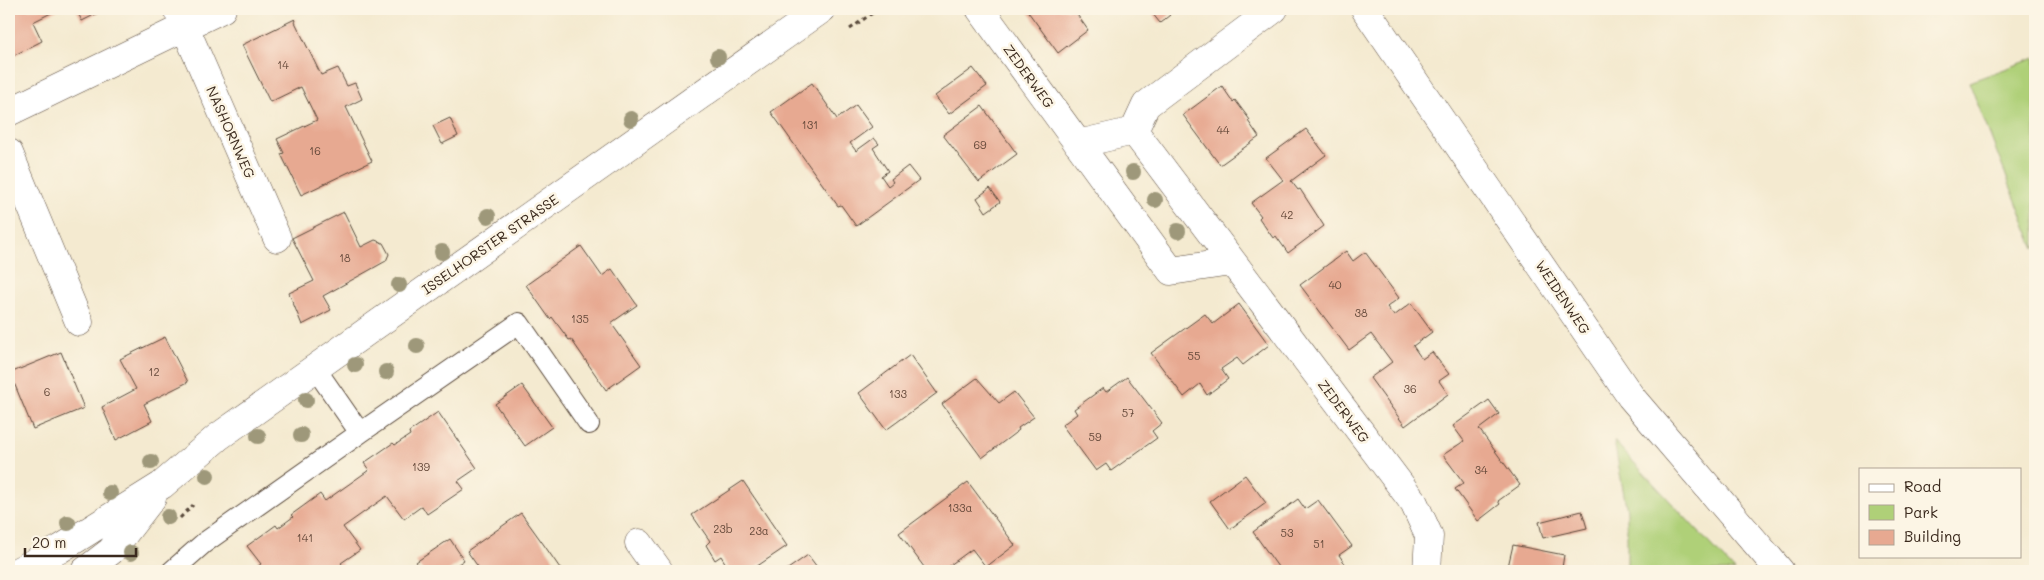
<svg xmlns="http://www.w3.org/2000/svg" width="2044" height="580" viewBox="0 0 2044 580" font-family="Mali,sans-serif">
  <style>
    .green { fill: #afd078; stroke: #757d4b }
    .building { fill: #e7a991 }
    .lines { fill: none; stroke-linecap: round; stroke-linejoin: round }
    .service-casing { stroke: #574739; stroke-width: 22 }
    .minor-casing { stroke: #574739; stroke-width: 29 }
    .tertiary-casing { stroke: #574739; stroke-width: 29 }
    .path { stroke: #574739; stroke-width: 3; stroke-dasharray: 4 4; stroke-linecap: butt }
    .service { stroke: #fff; stroke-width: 20 }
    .minor { stroke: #fff; stroke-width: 28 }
    .tertiary { stroke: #fff; stroke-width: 28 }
    .tree { fill: #9e987a }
    .labels { text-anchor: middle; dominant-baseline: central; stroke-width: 5; stroke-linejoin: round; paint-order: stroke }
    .number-label { font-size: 11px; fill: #664a3b }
    .street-label { font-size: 14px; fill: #3b2a1e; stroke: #fcf5e5 }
  </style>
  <rect width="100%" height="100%" fill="#fcf5e5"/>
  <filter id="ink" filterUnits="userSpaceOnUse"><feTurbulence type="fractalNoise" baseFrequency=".02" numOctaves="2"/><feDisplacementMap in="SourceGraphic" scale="10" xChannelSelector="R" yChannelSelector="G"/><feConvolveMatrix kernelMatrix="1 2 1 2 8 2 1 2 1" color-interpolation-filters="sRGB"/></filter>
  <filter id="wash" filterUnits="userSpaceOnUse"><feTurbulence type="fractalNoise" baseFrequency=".0096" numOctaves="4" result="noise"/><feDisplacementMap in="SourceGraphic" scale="20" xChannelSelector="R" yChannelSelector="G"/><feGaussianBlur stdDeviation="1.12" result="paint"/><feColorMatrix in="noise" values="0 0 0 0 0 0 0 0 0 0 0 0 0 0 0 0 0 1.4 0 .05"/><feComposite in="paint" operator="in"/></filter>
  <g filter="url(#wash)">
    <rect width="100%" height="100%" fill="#f4ead0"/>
    <path class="green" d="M 2035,58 L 2035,249 L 1969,82 Z
      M 1614,441 L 1735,571 L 1627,571 L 1627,511 Z"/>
    <g id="blocks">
      <path class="building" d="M 9,9 L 59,9 L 33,22 L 42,41 L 9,58 Z
        M 76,9 L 106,9 L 82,21 Z
        M 1026,9 L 1073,9 L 1088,30 L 1058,53 Z
        M 1157,9 L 1165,9 L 1170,15 L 1160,23 L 1152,13 Z
        M 295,19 L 296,20 L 295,22 L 321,75 L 338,68 L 347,86 L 355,83 L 362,99 L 346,107 L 372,161 L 301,195 L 281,154 L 284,153 L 277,139 L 317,120 L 301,87 L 270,102 L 242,45 Z
        M 973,68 L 987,86 L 949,114 L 935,96 Z
        M 812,83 L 837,119 L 856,105 L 872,127 L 850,143 L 856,151 L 874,138 L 879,144 L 873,148 L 888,171 L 881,176 L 888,186 L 893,182 L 891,179 L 908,166 L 919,180 L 856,226 L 841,205 L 838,206 L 771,112 Z
        M 1222,86 L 1233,102 L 1235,100 L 1250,120 L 1248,121 L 1259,137 L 1220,165 L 1183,115 Z
        M 982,106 L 1017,154 L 979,182 L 943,135 Z
        M 450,118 L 458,136 L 442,144 L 433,126 Z
        M 1306,129 L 1326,155 L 1291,181 L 1298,190 L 1300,189 L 1324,226 L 1288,253 L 1276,236 L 1273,238 L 1259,218 L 1261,216 L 1251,203 L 1283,180 L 1266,158 Z
        M 990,188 L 1000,202 L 986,212 L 977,198 Z
        M 344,212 L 361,247 L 375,240 L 383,243 L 389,254 L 386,261 L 323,296 L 331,310 L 302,325 L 289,293 L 314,281 L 292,238 Z
        M 581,246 L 602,276 L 612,269 L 637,305 L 611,323 L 641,365 L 606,390 L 571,339 L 569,340 L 552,317 L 550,319 L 526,285 Z
        M 1346,251 L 1353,261 L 1365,252 L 1399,298 L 1387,307 L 1394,316 L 1411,303 L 1432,332 L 1413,346 L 1422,359 L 1432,352 L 1449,374 L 1439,381 L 1448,394 L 1405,426 L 1370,378 L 1392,362 L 1371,334 L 1349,350 L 1300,285 Z
        M 1239,304 L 1269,345 L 1243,365 L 1237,358 L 1221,369 L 1228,379 L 1207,395 L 1200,384 L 1184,397 L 1151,353 L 1205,314 L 1213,324 Z
        M 165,337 L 188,382 L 144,404 L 152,421 L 116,440 L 102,407 L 136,389 L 120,359 Z
        M 61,352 L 84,408 L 33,429 L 10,373 Z
        M 910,355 L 937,393 L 886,430 L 859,393 Z
        M 1127,377 L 1162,423 L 1152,431 L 1157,438 L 1111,471 L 1106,464 L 1096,471 L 1062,425 L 1077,414 L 1074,409 L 1103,388 L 1106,392 Z
        M 977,378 L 999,403 L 1014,392 L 1034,417 L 1018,428 L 1019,430 L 982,458 L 942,404 Z
        M 522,385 L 552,427 L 525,446 L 495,404 Z
        M 1489,400 L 1499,414 L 1479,429 L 1520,485 L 1498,501 L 1500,504 L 1478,521 L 1455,489 L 1464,483 L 1443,455 L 1464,441 L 1453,426 Z
        M 438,412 L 477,468 L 458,481 L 464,489 L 427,514 L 422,506 L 404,519 L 387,496 L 343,527 L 360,550 L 341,563 L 347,571 L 251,571 L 261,564 L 247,546 L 276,525 L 278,528 L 293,517 L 291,515 L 320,494 L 325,501 L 369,470 L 364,463 L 393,443 L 395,445 L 410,435 L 409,432 Z
        M 1245,475 L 1266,503 L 1230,529 L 1210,501 Z
        M 743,481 L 787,546 L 750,571 L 730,571 L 721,556 L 715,560 L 706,545 L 710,541 L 692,515 Z
        M 968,482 L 1015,545 L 986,567 L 972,549 L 942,571 L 927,571 L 899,533 Z
        M 1298,499 L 1305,509 L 1318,500 L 1352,546 L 1339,555 L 1346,565 L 1337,571 L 1281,571 L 1253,532 Z
        M 1582,511 L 1587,528 L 1543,538 L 1539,522 Z
        M 521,513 L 544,545 L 562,571 L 481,571 L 467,551 Z
        M 450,539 L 464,560 L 448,571 L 423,571 L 416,562 Z
        M 1513,545 L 1564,555 L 1562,568 L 1564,568 L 1564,571 L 1507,571 Z
        M 808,555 L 820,571 L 785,571 Z"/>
    </g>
  </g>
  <g filter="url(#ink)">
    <use href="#blocks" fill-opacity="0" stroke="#574739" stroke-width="1"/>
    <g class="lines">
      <defs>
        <path id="service" d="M 315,368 L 360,433 L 519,323 L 589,424
          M 172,571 L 204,543 L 360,433"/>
        <path id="minor" d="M 177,9 L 277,238
          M 980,9 L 1171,271 L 1231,262
          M 1365,9 L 1631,397 L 1780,571
          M 9,112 L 222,9
          M 1134,131 L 1146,105 L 1274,9
          M 1078,144 L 1134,131 L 1414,503 L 1429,536 L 1427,571
          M 9,153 L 79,322
          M 639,543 L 659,571"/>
        <path id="tertiary" d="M 18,571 L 60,549 L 162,485 L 218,437 L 822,9
          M 85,571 L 111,551 L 152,498"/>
      </defs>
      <use href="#service" class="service-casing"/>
      <use href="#minor" class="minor-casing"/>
      <use href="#tertiary" class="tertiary-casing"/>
      <path class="path" d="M 850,29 L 878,9
        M 180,518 L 193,505"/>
      <use href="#service" class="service"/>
      <use href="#minor" class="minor"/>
      <use href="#tertiary" class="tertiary"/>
    </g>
    <g class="tree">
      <circle cx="718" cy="57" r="8"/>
      <circle cx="631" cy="119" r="8"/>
      <circle cx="1133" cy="172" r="8"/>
      <circle cx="1155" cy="200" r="8"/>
      <circle cx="488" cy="216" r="8"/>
      <circle cx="1178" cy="231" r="8"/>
      <circle cx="442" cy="252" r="8"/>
      <circle cx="399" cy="285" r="8"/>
      <circle cx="417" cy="346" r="8"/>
      <circle cx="355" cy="365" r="8"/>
      <circle cx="386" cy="372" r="8"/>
      <circle cx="306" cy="400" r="8"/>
      <circle cx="301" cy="435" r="8"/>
      <circle cx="258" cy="436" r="8"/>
      <circle cx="151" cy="462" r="8"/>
      <circle cx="207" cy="476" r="8"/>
      <circle cx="110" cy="493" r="8"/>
      <circle cx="168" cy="517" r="8"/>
      <circle cx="68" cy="523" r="8"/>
      <circle cx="131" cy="553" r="8"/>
    </g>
  </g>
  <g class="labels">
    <g class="number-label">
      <text x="283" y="64">14</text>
      <text x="810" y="124">131</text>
      <text x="1223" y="129">44</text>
      <text x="980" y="144">69</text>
      <text x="315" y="150">16</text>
      <text x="1287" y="214">42</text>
      <text x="345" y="257">18</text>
      <text x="1335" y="284">40</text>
      <text x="1361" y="312">38</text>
      <text x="580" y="318">135</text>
      <text x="1194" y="355">55</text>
      <text x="154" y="371">12</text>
      <text x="1410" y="388">36</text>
      <text x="47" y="391">6</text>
      <text x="898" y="393">133</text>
      <text x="1128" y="412">57</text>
      <text x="1095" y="436">59</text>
      <text x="421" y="466">139</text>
      <text x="1481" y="469">34</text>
      <text x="960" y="507">133a</text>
      <text x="723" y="528">23b</text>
      <text x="759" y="530">23a</text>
      <text x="1287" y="532">53</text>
      <text x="305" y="537">141</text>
      <text x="1319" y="543">51</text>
    </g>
    <g class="street-label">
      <text transform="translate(1029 76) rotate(54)">ZEDERWEG</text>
      <text transform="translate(231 132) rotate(66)">NASHORNWEG</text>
      <text transform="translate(490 244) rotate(-35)">ISSELHORSTER STRASSE</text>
      <text transform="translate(1563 297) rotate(56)">WEIDENWEG</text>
      <text transform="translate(1344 411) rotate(53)">ZEDERWEG</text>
    </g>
  </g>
  <rect width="2044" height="580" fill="none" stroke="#fcf5e5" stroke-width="30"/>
  <rect x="1859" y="468" width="162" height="90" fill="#fcf5e5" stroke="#afa495"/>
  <rect x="1869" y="484" width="25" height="8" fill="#ffffff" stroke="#afa495"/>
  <text x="1904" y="492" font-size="15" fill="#3b2a1e">Road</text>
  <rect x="1869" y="505" width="25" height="15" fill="#afd078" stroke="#afa495"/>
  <text x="1904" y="518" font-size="15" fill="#3b2a1e">Park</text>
  <rect x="1869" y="530" width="25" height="15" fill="#e7a991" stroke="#afa495"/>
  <text x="1904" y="542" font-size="15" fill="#3b2a1e">Building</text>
  <path d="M25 548v8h111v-8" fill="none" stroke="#3b2a1e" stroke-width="2.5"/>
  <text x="32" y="548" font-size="15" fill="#3b2a1e" stroke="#fcf5e5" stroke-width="4" paint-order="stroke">20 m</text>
</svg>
